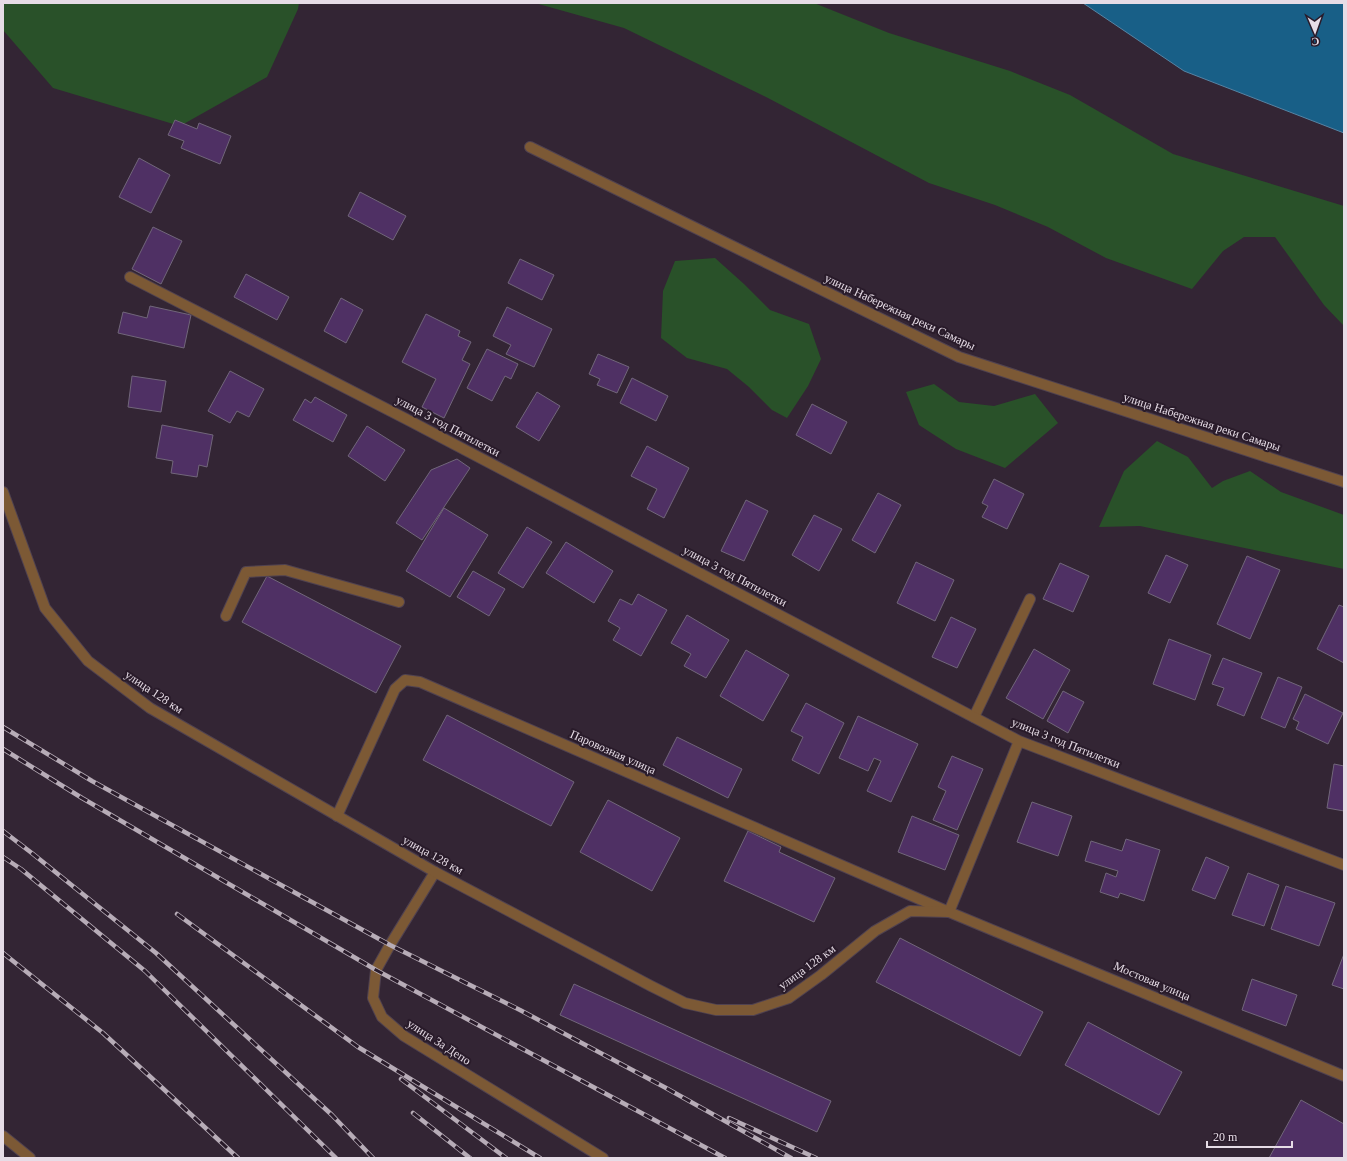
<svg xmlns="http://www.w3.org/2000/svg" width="1347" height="1161" viewBox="0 0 1347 1161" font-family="Georgia,serif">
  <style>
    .green { fill: #295129 }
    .water { fill: #185f87; stroke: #5684a4 }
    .building { fill: #4f3064; stroke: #71667a }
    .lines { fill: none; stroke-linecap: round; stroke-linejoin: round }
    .service-casing { stroke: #504250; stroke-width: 12 }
    .minor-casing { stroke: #504250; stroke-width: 12 }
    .tertiary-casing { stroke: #504250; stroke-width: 12 }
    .service { stroke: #7c5935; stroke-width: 10 }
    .minor { stroke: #7c5935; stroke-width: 10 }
    .tertiary { stroke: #7c5935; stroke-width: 10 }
    .rail-casing { stroke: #b7acb7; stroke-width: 4.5 }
    .rail { stroke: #291b2a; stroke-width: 3; stroke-dasharray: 9; stroke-linecap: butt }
    .labels { text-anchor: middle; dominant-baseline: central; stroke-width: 4; stroke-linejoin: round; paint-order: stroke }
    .street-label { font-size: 12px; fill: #e6dce6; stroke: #291b2a }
  </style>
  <rect width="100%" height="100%" fill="#332534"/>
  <path class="green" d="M 3,3 L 299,3 L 298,9 L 267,77 L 180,126 L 53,88 L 3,30 Z
    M 535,3 L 814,3 L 889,33 L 1010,71 L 1070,95 L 1173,154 L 1344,206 L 1344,326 L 1324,305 L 1275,237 L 1244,237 L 1223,251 L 1192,289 L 1106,258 L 1048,227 L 995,205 L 929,183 L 768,98 L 624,28 Z
    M 715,258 L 744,284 L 770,310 L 809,324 L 821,359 L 808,386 L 787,418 L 772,410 L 749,387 L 727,369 L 687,358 L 661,338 L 663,291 L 675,261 Z
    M 934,384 L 959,402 L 994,406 L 1035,394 L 1058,423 L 1005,468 L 956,449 L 919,425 L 906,392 Z
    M 1157,441 L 1188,457 L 1212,488 L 1223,481 L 1250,471 L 1281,492 L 1344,515 L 1344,569 L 1140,526 L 1099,527 L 1124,471 Z"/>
  <path class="water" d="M 1083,3 L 1344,3 L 1344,133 L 1184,71 Z"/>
  <path class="building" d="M 175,120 L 197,129 L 199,123 L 231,136 L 220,164 L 181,148 L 184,141 L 168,135 Z
    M 139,158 L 170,175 L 151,213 L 119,197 Z
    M 360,192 L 406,216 L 393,240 L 348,216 Z
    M 153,227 L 182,241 L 161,284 L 132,269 Z
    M 520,259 L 554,275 L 542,300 L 508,283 Z
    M 246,274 L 289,297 L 277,320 L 234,297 Z
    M 341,298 L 363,310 L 346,343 L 324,331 Z
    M 150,306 L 191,315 L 184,348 L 118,333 L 123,312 L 147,318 Z
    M 507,307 L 552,329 L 534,367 L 506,354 L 511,345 L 493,336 Z
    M 426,314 L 460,331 L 458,336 L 471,342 L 462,360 L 470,364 L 444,418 L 422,407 L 436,379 L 402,362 Z
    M 487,349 L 518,364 L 511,379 L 505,376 L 492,401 L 467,388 Z
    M 598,354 L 629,367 L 617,393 L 597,385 L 600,379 L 589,374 Z
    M 230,371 L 264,389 L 249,417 L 237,411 L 230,423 L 208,411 Z
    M 132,376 L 166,381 L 161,412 L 128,407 Z
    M 632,378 L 668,396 L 656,421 L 620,403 Z
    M 537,392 L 560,406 L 539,441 L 516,427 Z
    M 315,397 L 347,415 L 333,442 L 293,420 L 305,399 L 311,403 Z
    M 812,404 L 847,422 L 831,454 L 796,435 Z
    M 162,425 L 213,435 L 207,467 L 199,465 L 197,477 L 171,473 L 173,461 L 156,458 Z
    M 367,426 L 405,450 L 385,481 L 348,456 Z
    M 647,446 L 689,468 L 664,518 L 647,509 L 657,489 L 631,476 Z
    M 457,459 L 470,468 L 422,540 L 396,523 L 431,470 Z
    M 994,479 L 1024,494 L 1007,529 L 982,517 L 988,506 L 982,503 Z
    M 878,493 L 901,505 L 875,553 L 852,540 Z
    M 746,500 L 768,511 L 744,561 L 721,551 Z
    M 444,508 L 488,535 L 450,597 L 406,571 Z
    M 814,515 L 842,529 L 819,571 L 792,555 Z
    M 527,527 L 552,542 L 523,588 L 498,573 Z
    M 566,542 L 613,571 L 594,603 L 546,573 Z
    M 1166,555 L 1188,565 L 1170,603 L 1148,593 Z
    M 1247,556 L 1280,570 L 1250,639 L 1217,624 Z
    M 916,562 L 954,580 L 935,621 L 897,603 Z
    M 1060,563 L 1089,576 L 1073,612 L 1043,599 Z
    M 473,571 L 505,589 L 489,616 L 457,597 Z
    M 267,576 L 401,646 L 376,693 L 242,622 Z
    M 638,594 L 667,610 L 641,656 L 613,640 L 620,628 L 608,621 L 620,599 L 632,605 Z
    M 1339,605 L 1344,607 L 1344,663 L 1317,649 Z
    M 687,615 L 729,640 L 706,678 L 684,666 L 691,654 L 671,643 Z
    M 951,617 L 976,629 L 957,668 L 932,657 Z
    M 1169,639 L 1211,655 L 1195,700 L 1153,684 Z
    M 1034,649 L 1070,670 L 1043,719 L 1006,698 Z
    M 746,650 L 789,675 L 763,721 L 720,696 Z
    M 1223,658 L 1262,673 L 1244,716 L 1217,705 L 1224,688 L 1212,684 Z
    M 1278,677 L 1302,687 L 1285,728 L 1261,718 Z
    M 1063,691 L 1084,702 L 1068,733 L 1047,721 Z
    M 1305,694 L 1343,713 L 1328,744 L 1296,729 L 1299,722 L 1293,719 Z
    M 806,703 L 844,723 L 819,774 L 792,760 L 803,737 L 791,731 Z
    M 447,715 L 574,782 L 551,826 L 423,760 Z
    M 858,716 L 918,744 L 891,802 L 867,791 L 881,761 L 874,758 L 868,771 L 839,758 Z
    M 677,737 L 742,769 L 728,798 L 663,765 Z
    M 952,756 L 983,769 L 957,830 L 933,820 L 946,791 L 938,787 Z
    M 1334,764 L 1344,766 L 1344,811 L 1327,808 Z
    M 608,800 L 680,838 L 652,891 L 580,852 Z
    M 1032,802 L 1072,816 L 1058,856 L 1017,842 Z
    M 912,816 L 959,835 L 945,870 L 898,852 Z
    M 748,831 L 781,847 L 779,852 L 835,878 L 814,922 L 724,881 Z
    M 1126,839 L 1160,850 L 1144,901 L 1120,893 L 1118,898 L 1100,892 L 1106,873 L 1116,877 L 1118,871 L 1085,861 L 1091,841 L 1122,851 Z
    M 1206,857 L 1229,867 L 1215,899 L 1192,890 Z
    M 1248,873 L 1279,885 L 1264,926 L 1232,915 Z
    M 1286,886 L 1335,903 L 1319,946 L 1271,929 Z
    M 900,938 L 1043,1012 L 1020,1056 L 876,982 Z
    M 1344,954 L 1344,989 L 1332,985 Z
    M 1252,979 L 1297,995 L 1286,1026 L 1242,1010 Z
    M 574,984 L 831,1101 L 817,1132 L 560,1015 Z
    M 1088,1022 L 1182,1072 L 1159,1115 L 1065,1065 Z
    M 1301,1100 L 1344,1124 L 1344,1158 L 1269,1158 Z"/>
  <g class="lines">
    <defs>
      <path id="service" d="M 226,616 L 246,572 L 285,570 L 399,602
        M 974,717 L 1030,599"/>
      <path id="minor" d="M 530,147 L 959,357 L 1344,482
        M 130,277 L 410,421 L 1019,741 L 1344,865
        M 337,816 L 395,689 L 405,680 L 420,682 L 949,912 L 1019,741
        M 435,872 L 390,945 L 376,970 L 373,998 L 382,1017 L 404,1036 L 603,1158
        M 3,1136 L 30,1158"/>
      <path id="tertiary" d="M 3,492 L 45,608 L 88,661 L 150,708 L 435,872 L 651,986 L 685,1003 L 716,1010 L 753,1010 L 789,998 L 821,975 L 875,931 L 910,911 L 949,912 L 1344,1076"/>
    </defs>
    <use href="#service" class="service-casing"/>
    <use href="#minor" class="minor-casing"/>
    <use href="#tertiary" class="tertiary-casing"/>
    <use href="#service" class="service"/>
    <use href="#minor" class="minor"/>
    <use href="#tertiary" class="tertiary"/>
    <defs>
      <path id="rail" d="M 3,727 L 92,781 L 390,945 L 520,1010 L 666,1088 L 791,1158
        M 3,749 L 82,798 L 376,970 L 725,1158
        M 3,831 L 33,854 L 156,953 L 332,1115 L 373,1158
        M 3,857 L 21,869 L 145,971 L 336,1158
        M 177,914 L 358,1047 L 540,1158
        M 3,953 L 103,1033 L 238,1158
        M 401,1079 L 506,1158
        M 413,1113 L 470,1158
        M 729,1118 L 816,1158"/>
    </defs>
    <use href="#rail" class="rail-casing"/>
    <use href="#rail" class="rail"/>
  </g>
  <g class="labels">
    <g class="street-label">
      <text transform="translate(900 312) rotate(25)">улица Набережная реки Самары</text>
      <text transform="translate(1202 422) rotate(18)">улица Набережная реки Самары</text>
      <text transform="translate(448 426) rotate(28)">улица 3 год Пятилетки</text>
      <text transform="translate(735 576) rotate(28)">улица 3 год Пятилетки</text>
      <text transform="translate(154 692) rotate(34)">улица 128 км</text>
      <text transform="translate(1066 743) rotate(22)">улица 3 год Пятилетки</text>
      <text transform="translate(613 752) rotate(24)">Паровозная улица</text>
      <text transform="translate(433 855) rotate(29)">улица 128 км</text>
      <text transform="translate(807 967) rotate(-36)">улица 128 км</text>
      <text transform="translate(1152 981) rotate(23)">Мостовая улица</text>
      <text transform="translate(439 1042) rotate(33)">улица За Депо</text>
    </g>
  </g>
  <rect width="1347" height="1161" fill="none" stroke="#e6dce6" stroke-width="8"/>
  <g transform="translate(1315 32) rotate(178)" stroke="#291b2a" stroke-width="3" paint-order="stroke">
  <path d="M0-3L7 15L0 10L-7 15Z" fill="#e6dce6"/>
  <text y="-6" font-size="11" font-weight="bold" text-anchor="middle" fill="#e6dce6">С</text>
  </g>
  <path d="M1207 1141v6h85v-6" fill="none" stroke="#e6dce6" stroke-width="2"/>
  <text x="1213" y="1141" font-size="12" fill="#e6dce6" stroke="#291b2a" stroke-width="3" paint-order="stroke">20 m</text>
</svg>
